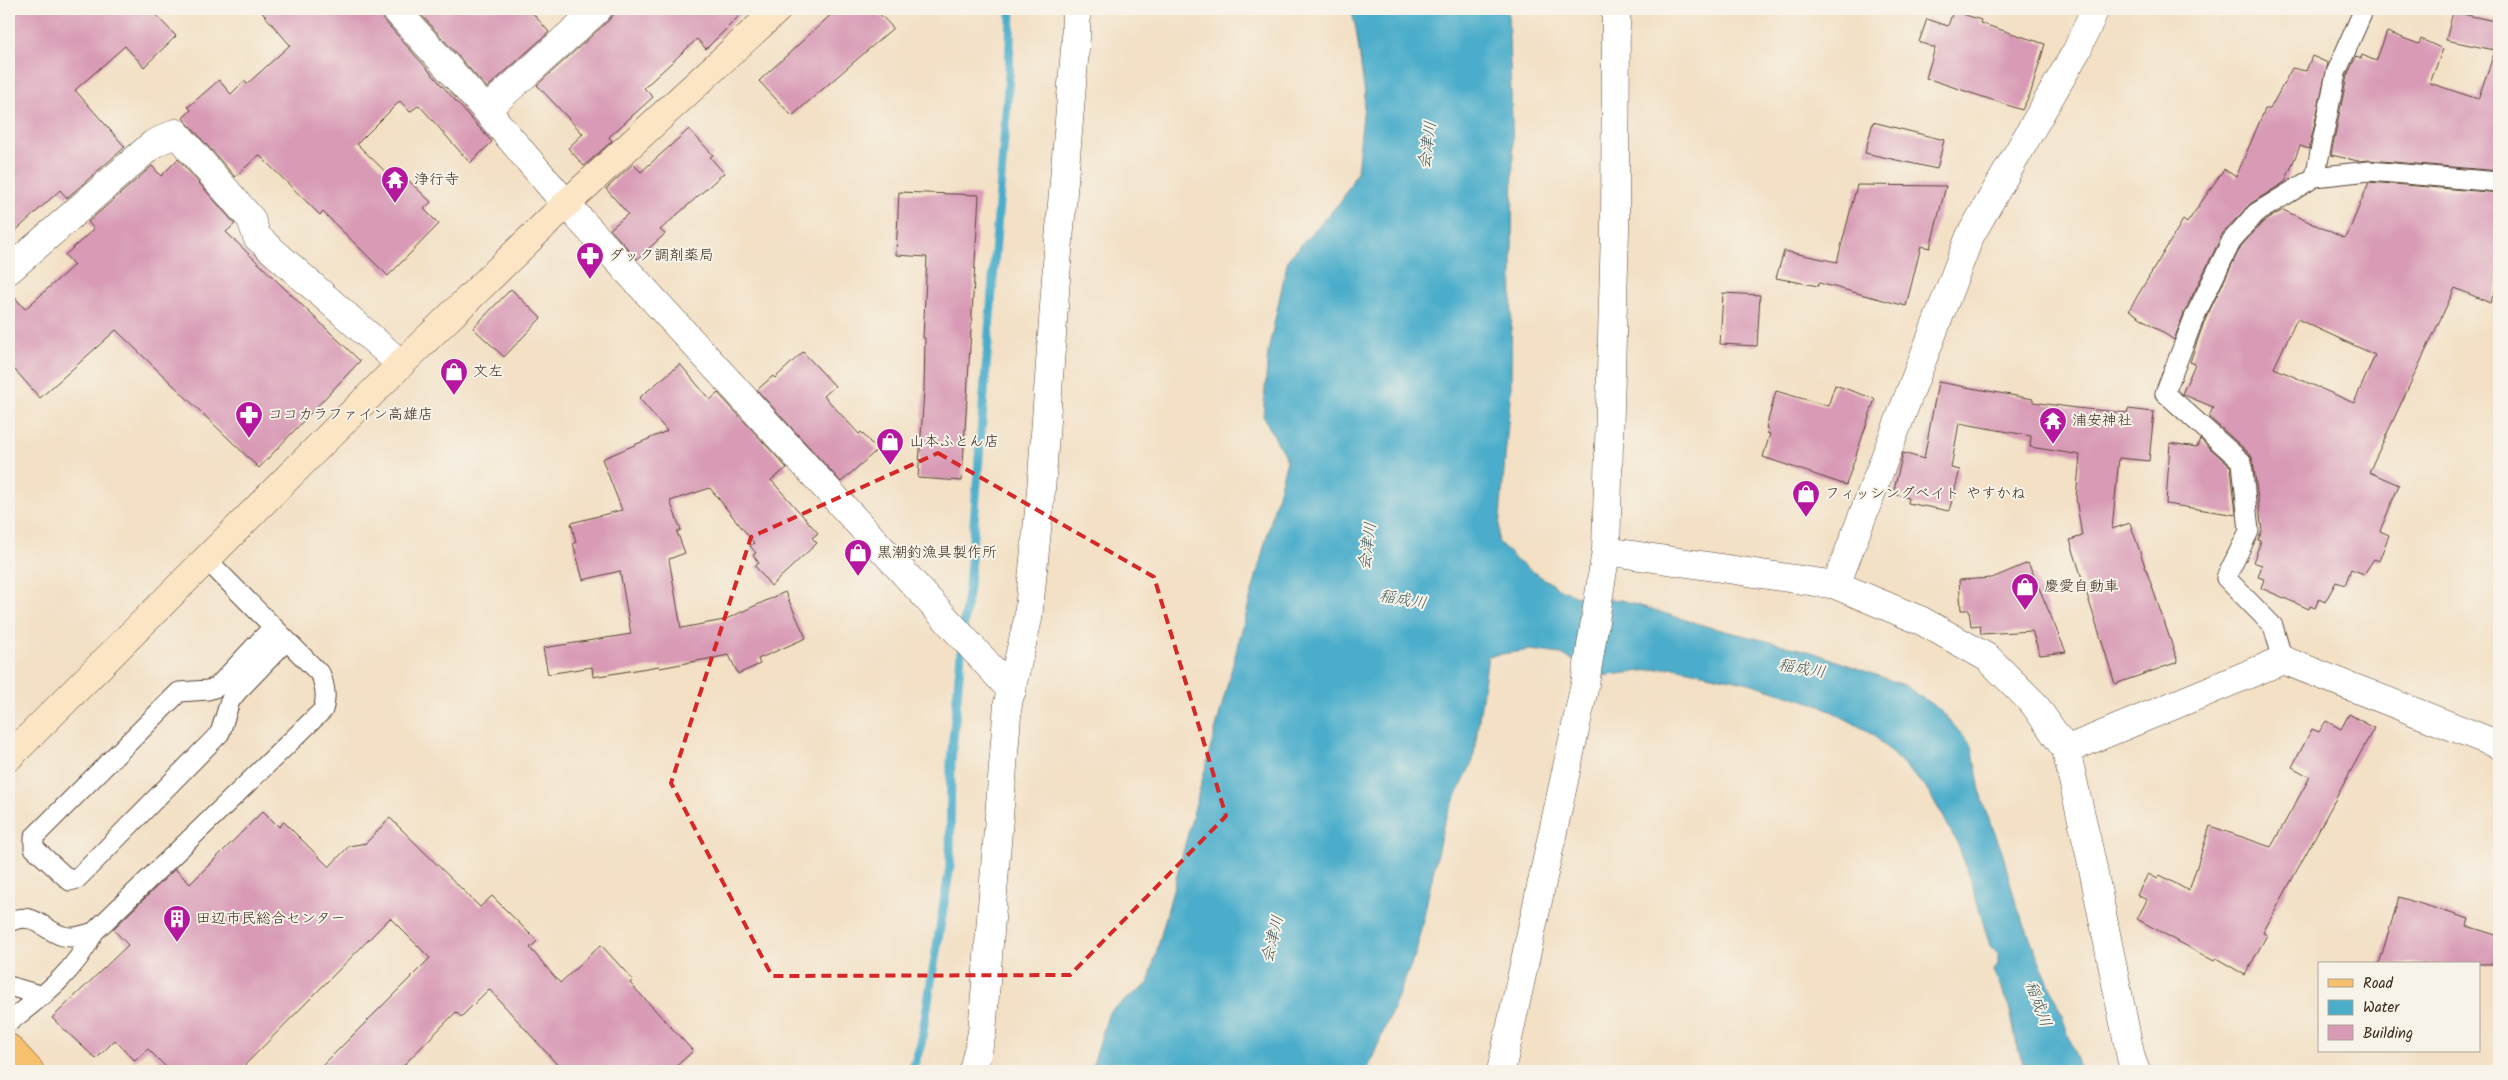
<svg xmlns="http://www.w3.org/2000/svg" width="2508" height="1080" viewBox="0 0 2508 1080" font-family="Kalam,'Klee One',sans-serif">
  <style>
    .water { fill: #4cadcb; stroke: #446c74 }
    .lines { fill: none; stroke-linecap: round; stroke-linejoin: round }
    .stream { stroke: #4cadcb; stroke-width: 9 }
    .building { fill: #d89ab5; fill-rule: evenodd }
    .lane-casing { stroke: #574537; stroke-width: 21 }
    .street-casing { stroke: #574537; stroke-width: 29 }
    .secondary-casing { stroke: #574537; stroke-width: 29 }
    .primary-casing { stroke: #574537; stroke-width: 29 }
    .lane { stroke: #fff; stroke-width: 19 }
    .street { stroke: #fff; stroke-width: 28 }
    .secondary { stroke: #fce5c4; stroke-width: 28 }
    .primary { stroke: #f8bf6c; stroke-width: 28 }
    .marked { fill: none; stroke: #d62828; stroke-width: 4; stroke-dasharray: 10 6; stroke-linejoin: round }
    .labels { text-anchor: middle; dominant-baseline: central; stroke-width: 4; stroke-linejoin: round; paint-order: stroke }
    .poi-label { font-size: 15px; fill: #3b2a1e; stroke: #f7f3e8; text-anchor: start }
    .water-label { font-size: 16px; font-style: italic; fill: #41585b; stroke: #f7f3e8 }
  </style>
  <rect width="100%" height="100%" fill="#f7f3e8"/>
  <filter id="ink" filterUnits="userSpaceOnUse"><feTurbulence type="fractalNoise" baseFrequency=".02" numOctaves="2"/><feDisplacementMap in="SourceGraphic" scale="10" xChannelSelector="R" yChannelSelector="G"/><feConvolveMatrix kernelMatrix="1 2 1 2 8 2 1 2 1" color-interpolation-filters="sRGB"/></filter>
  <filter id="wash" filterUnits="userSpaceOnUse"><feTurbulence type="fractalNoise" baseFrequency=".0096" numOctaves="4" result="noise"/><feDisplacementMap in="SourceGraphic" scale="20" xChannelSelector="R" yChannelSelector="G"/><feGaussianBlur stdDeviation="1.12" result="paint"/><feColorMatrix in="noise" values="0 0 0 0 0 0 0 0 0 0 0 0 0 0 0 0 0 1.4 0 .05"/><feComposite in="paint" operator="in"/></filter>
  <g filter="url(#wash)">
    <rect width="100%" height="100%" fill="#f3e0c5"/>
    <path class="water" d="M 1351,9 L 1508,9 L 1513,147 L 1511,388 L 1498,541 L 1517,561 L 1558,588 L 1579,597 L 1621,600 L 1709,627 L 1812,652 L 1904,685 L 1940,710 L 1972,746 L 1982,801 L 2002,851 L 2016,904 L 2061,1013 L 2081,1071 L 2026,1071 L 2018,1049 L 2008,1002 L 1993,971 L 1998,964 L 1998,954 L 1990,946 L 1968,872 L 1958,845 L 1943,816 L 1925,787 L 1873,734 L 1820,705 L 1749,683 L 1674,667 L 1603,676 L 1561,654 L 1530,650 L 1488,656 L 1473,761 L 1444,822 L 1416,953 L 1367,1071 L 1091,1071 L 1109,1012 L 1148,984 L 1287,460 L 1263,416 L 1268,352 L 1288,259 L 1342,200 L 1357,172 L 1365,95 L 1356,29 Z"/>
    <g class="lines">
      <path class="stream" d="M 963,630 L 969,586 L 1009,75 L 1011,9
        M 912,1071 L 921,1044 L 950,866 L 951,761 L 962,643"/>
    </g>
    <g id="blocks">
      <path class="building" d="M 9,9 L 150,9 L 176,36 L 144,67 L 125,46 L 75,90 L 125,147 L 67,198 L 60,190 L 9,237 Z
        M 259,9 L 380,9 L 383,19 L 492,142 L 470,163 L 419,105 L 410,112 L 400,101 L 357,144 L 400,186 L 407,179 L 431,202 L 424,209 L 439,224 L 388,276 L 323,212 L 320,215 L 259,155 L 235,177 L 183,118 L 191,110 L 188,107 L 219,80 L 231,94 L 244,81 L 247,84 L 290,45 Z
        M 416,9 L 529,9 L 549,32 L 487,88 Z
        M 618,9 L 746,9 L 706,49 L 697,39 L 644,88 L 653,97 L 609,137 L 612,141 L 584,166 L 568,148 L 583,134 L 537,85 L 608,21 Z
        M 837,9 L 875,9 L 893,28 L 792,116 L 759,81 Z
        M 1953,11 L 1981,20 L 1980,23 L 2045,44 L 2031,92 L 2022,110 L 1926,78 L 1935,48 L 1919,42 L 1927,19 L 1948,26 Z
        M 2453,12 L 2499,22 L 2499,51 L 2446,40 Z
        M 2387,32 L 2419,44 L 2421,39 L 2443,49 L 2430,83 L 2478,99 L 2495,51 L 2499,52 L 2499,171 L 2370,160 L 2358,161 L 2331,155 L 2347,76 L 2356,56 L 2361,58 L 2362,55 L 2376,61 Z
        M 2312,56 L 2328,63 L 2309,149 L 2300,146 L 2285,182 L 2250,204 L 2223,233 L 2184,313 L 2174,340 L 2129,310 L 2183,220 L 2187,223 L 2224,169 L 2236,177 L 2265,109 L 2270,109 L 2292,68 L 2306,71 Z
        M 1873,122 L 1944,140 L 1937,169 L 1865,153 Z
        M 689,129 L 713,155 L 710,157 L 724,173 L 660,230 L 665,234 L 637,259 L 610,229 L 628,214 L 606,189 L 633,164 L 641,172 Z
        M 178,159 L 235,224 L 226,232 L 360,361 L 259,468 L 116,330 L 40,398 L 15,370 L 9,370 L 9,291 L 25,309 L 74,265 L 65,255 L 94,229 L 88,222 L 152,166 L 161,176 Z
        M 2369,182 L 2499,193 L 2499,281 L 2490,303 L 2455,288 L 2369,472 L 2399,485 L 2380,531 L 2389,535 L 2379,561 L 2374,559 L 2364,574 L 2351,569 L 2345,585 L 2336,582 L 2325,602 L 2319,599 L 2315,608 L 2310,606 L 2309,609 L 2261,588 L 2264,579 L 2258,577 L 2262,565 L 2253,562 L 2261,541 L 2258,540 L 2262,531 L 2253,460 L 2250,454 L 2209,417 L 2213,407 L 2182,394 L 2195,364 L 2190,362 L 2204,322 L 2241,246 L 2263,222 L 2283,210 L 2344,238 L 2347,236 ZM 2297,319 L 2375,355 L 2354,403 L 2274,368 Z
        M 1857,185 L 1946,186 L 1930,248 L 1921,246 L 1906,306 L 1819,283 L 1818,286 L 1776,278 L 1784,251 L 1837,262 Z
        M 899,192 L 979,195 L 962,481 L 918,478 L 924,392 L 925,338 L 923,338 L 927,257 L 896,255 Z
        M 511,289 L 541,318 L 504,357 L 473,328 Z
        M 1723,293 L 1760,295 L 1757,346 L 1720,344 Z
        M 803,352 L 835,386 L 824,396 L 859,434 L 861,432 L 877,450 L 841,482 L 757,390 L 773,376 L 775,378 Z
        M 680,364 L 710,400 L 718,393 L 787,468 L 771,480 L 818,533 L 812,538 L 817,543 L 771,586 L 755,566 L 759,563 L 753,555 L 756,553 L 750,546 L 754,543 L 710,488 L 670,501 L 681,530 L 677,532 L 685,553 L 669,559 L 681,628 L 724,620 L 785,592 L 806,638 L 758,659 L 760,664 L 738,674 L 729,655 L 660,668 L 659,666 L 593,677 L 592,667 L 548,674 L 543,648 L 631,634 L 620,571 L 583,580 L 573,543 L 576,543 L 571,523 L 622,510 L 602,459 L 667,431 L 639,398 Z
        M 1938,382 L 2033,399 L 2033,402 L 2076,408 L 2127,413 L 2128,409 L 2154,412 L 2149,461 L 2119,458 L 2112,529 L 2130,523 L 2178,662 L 2115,684 L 2070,540 L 2082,536 L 2076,499 L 2080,455 L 2030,447 L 2031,436 L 1959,423 L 1951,468 L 1960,470 L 1949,511 L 1908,503 L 1909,498 L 1893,494 L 1903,453 L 1924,459 Z
        M 1835,385 L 1875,399 L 1846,485 L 1763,457 L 1770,434 L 1767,433 L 1769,429 L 1766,428 L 1776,391 L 1828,406 Z
        M 2200,439 L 2231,467 L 2236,515 L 2166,504 L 2170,443 L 2197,447 Z
        M 2028,563 L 2031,569 L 2066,652 L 2040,655 L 2032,631 L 1981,634 L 1980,625 L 1971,626 L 1969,610 L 1961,610 L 1959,580 L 1992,578 Z
        M 2349,714 L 2374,728 L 2263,933 L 2267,935 L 2245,975 L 2216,958 L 2214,961 L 2137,919 L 2147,900 L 2137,895 L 2148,874 L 2158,879 L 2160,875 L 2189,891 L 2210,826 L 2271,847 L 2310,777 L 2292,767 L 2312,729 L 2319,732 L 2326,721 L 2341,729 Z
        M 263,811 L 279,827 L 284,822 L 329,867 L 349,846 L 366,843 L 390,818 L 480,907 L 492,896 L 537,941 L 530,948 L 560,983 L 601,945 L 633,980 L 630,983 L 693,1051 L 671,1071 L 563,1071 L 489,989 L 461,1017 L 456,1012 L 398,1071 L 317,1071 L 430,958 L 390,918 L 239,1071 L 170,1071 L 148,1049 L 135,1061 L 115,1040 L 96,1059 L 52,1018 L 128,945 L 113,929 L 175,869 L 190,884 Z
        M 2399,897 L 2469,919 L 2467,926 L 2499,936 L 2499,964 L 2379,964 Z"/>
    </g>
  </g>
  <g filter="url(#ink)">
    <use href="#blocks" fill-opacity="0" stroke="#574537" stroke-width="1"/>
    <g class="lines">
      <defs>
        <path id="lane" d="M 2315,177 L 2336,73 L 2364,9
          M 272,628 L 217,687 L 208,690 L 179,692 L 34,837 L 34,848 L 70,881 L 77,879 L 220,733 L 230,701 L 237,692 L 286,641
          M 2283,660 L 2273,626 L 2226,578 L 2249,531 L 2242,462 L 2165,393 L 2194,318 L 2232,240 L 2256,213 L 2315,177 L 2369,171 L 2499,182
          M 9,922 C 35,910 42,930 63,936 C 74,939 84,935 94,932
          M 9,986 L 43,996
          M 9,1022 C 44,995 74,973 94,932 L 323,710 C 327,697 325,687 321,675 L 206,559"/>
        <path id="street" d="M 395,9 L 486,110 L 566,204 L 1012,691
          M 486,110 L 598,9
          M 9,270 L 153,144 L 176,133 L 251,219 L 257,237 L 401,364
          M 1606,551 L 1836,585 L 1922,621 L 1988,658 L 2034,704 L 2066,750 L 2091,859 L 2131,1058 L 2136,1071
          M 1836,585 L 1970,236 L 2077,50 L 2095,9
          M 2066,750 L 2283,660 L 2499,745
          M 973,1071 L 982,1033 L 1008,703 L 1028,619 L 1041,491 L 1057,264 L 1076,37 L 1076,9
          M 1501,1071 L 1585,684 L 1606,551 L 1615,230 L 1616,9"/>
        <path id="secondary" d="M 9,757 L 401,364 L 566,204 L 778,9"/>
        <path id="primary" d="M 9,1048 L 30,1071"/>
      </defs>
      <use href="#lane" class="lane-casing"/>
      <use href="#street" class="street-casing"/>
      <use href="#secondary" class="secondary-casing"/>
      <use href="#primary" class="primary-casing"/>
      <use href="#lane" class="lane"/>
      <use href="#street" class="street"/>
      <use href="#secondary" class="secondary"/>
      <use href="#primary" class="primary"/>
    </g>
  </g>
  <path class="marked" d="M 938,453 L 1154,577 L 1226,816 L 1070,975 L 772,976 L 671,783 L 751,537 Z"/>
  <defs>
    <symbol id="temple-pin" viewBox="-11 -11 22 30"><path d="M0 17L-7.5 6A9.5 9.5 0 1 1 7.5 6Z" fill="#b5179e" stroke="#f7f3e8"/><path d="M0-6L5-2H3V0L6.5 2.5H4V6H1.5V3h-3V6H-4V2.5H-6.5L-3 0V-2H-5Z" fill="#fff"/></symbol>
    <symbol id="pharmacy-pin" viewBox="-11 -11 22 30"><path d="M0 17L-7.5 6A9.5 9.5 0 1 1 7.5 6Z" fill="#b5179e" stroke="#f7f3e8"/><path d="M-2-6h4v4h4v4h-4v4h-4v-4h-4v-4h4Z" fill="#fff"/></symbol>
    <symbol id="shop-pin" viewBox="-11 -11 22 30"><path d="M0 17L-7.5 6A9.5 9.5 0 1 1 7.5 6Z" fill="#b5179e" stroke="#f7f3e8"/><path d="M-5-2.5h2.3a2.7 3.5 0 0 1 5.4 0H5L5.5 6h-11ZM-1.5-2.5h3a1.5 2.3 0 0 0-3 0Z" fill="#fff"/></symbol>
    <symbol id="building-pin" viewBox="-11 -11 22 30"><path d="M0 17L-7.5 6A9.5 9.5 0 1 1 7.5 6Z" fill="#b5179e" stroke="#f7f3e8"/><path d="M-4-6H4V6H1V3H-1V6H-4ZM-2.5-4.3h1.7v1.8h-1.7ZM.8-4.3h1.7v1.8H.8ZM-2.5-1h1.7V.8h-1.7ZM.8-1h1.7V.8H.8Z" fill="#fff"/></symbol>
  </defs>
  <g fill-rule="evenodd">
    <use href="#temple-pin" x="379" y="164" width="32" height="43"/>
    <use href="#pharmacy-pin" x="574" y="240" width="32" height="43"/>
    <use href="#shop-pin" x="438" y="356" width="32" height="43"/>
    <use href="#pharmacy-pin" x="233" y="399" width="32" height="43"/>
    <use href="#temple-pin" x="2037" y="405" width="32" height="43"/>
    <use href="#shop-pin" x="874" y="426" width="32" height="43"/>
    <use href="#shop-pin" x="1790" y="478" width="32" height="43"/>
    <use href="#shop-pin" x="842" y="537" width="32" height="43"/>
    <use href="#shop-pin" x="2009" y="571" width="32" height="43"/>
    <use href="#building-pin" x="161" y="903" width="32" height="43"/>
  </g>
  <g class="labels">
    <g class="poi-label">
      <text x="414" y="180">浄行寺</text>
      <text x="609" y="256">ダック調剤薬局</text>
      <text x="473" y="372">文左</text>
      <text x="268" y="415">ココカラファイン高雄店</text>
      <text x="2072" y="421">浦安神社</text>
      <text x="909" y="442">山本ふとん店</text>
      <text x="1825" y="494">フィッシングベイト やすかね</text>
      <text x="877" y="553">黒潮釣漁具製作所</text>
      <text x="2044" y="587">慶愛自動車</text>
      <text x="196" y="919">田辺市民総合センター</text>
    </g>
    <g class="water-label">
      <text transform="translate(1428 145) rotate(-82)">会津川</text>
      <text transform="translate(1368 546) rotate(-82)">会津川</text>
      <text transform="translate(1403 600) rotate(10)">稲成川</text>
      <text transform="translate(1802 669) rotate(10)">稲成川</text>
      <text transform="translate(1273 939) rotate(-76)">会津川</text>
      <text transform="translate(2038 1004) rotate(70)">稲成川</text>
    </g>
  </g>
  <rect width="2508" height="1080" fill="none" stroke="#f7f3e8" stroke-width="30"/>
  <rect x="2318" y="962" width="162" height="90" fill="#f7f3e8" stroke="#aca397"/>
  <rect x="2328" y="979" width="25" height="8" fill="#f8bf6c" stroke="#aca397"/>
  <text x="2363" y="988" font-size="15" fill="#3b2a1e">Road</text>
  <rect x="2328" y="1000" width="25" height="15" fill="#4cadcb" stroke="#aca397"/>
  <text x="2363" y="1012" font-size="15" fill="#3b2a1e">Water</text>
  <rect x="2328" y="1025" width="25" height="15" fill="#d89ab5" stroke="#aca397"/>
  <text x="2363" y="1038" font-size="15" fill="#3b2a1e">Building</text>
</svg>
